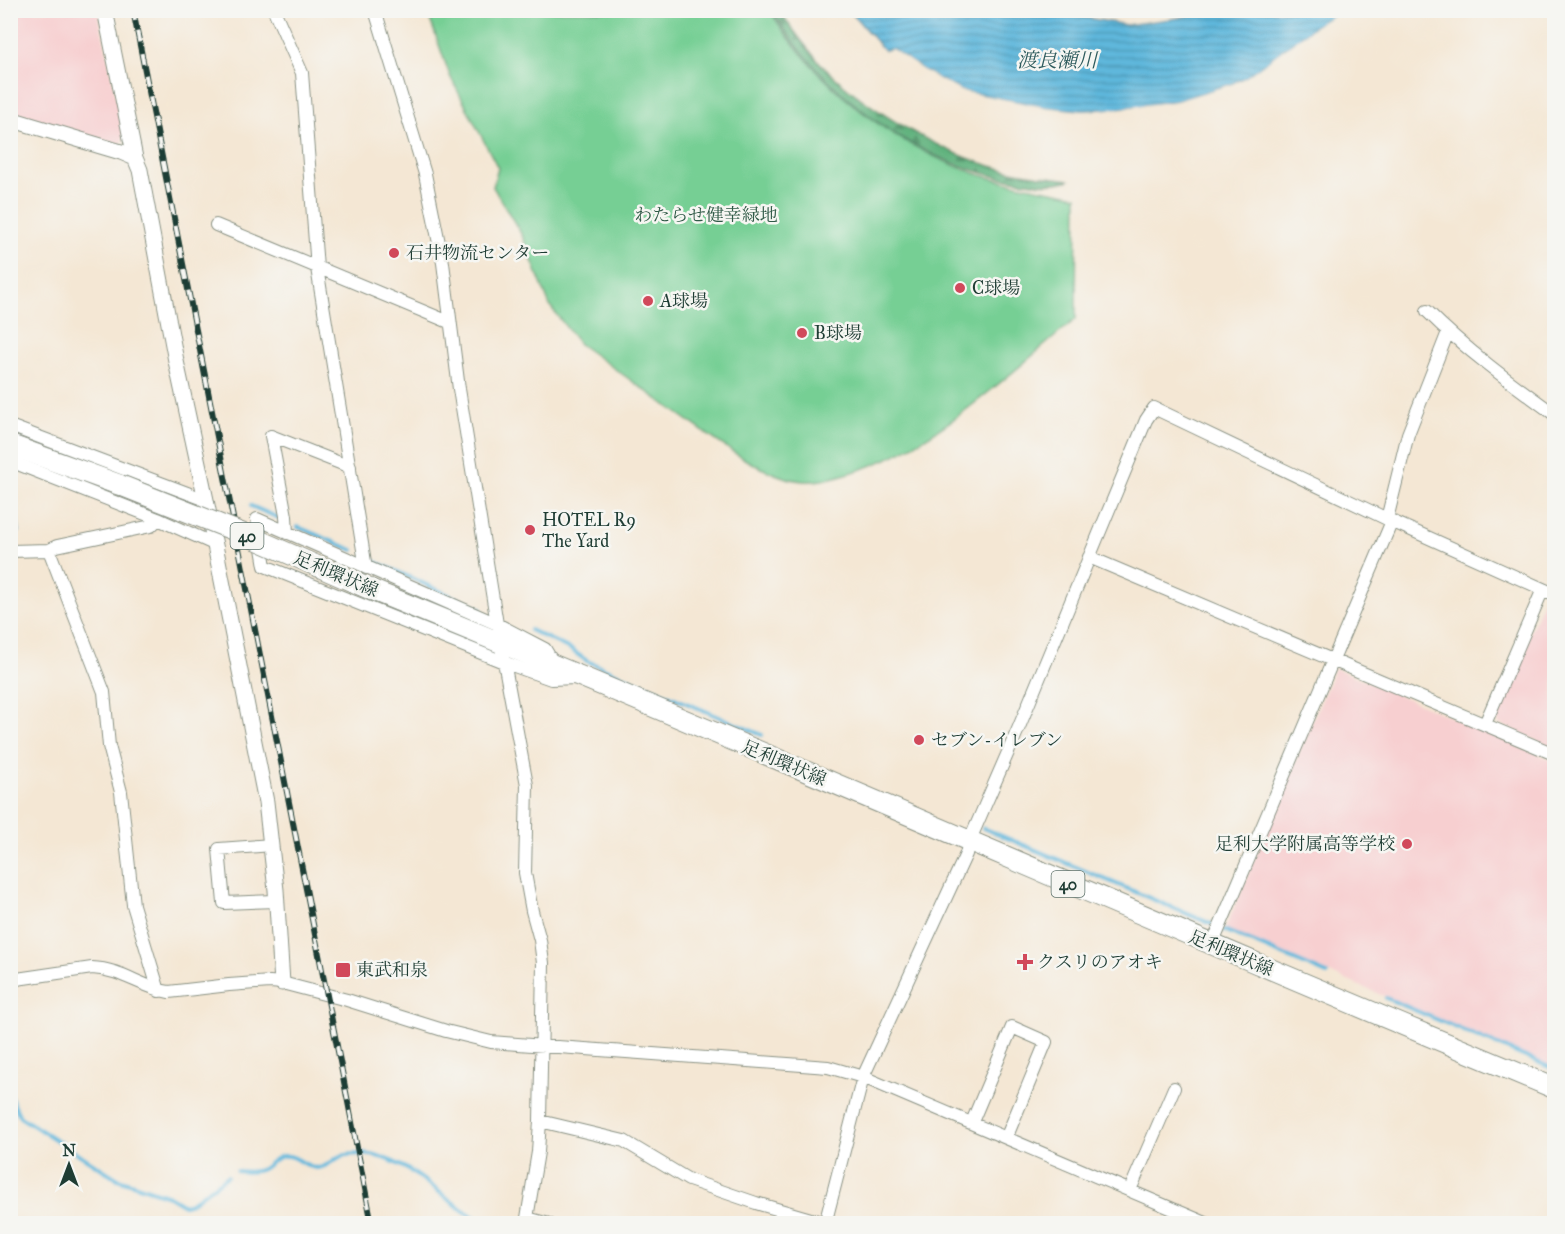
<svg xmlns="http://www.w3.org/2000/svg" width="1565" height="1234" viewBox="0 0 1565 1234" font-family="'IM FELL Great Primer','Noto Serif JP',serif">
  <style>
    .built { fill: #f7cfd0 }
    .green { fill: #76cf94; stroke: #4a8664; stroke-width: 1.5 }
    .forest { fill: url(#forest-firs); stroke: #407859; stroke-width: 1.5 }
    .water { fill: url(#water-rules); stroke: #3e7a88; stroke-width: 1.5 }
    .pier { fill: #f4e7d4 }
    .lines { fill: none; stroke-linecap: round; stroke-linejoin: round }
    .stream { stroke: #5eb7dc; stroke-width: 4 }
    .minor-casing { stroke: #8a9284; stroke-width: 14 }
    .tertiary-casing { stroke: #8a9284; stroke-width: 17 }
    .primary-casing { stroke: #8a9284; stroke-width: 22 }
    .minor { stroke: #fff; stroke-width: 12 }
    .tertiary { stroke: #fff; stroke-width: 15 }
    .primary { stroke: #fff; stroke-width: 20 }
    .rail-casing { stroke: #1f3d34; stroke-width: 6 }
    .rail { stroke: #f6f6f2; stroke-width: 4; stroke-dasharray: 11; stroke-linecap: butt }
    .primary-bridge-casing { stroke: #8a9284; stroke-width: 22; stroke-linecap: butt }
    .primary-bridge { stroke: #fff; stroke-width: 20 }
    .poi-dot { fill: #d1495b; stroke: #f6f6f2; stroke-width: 2 }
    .labels { text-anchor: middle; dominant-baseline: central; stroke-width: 5; stroke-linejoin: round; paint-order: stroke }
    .shield { fill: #f6f6f2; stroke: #60746d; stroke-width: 1.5 }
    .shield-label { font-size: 16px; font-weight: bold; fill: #1f3d34 }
    .park-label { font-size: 18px; fill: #305a47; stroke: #f6f6f2 }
    .poi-label { font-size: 18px; fill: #1f3d34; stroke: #f6f6f2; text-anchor: start }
    .street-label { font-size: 18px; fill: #1f3d34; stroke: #f6f6f2 }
    .water-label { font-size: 20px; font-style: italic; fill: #2f5c5e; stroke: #f6f6f2 }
  </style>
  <defs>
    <pattern id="forest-firs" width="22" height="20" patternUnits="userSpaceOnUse" patternTransform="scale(1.5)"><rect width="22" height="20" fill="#60b27e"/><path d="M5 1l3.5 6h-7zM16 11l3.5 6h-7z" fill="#4f9268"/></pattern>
    <pattern id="water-rules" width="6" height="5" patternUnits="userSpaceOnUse" patternTransform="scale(1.5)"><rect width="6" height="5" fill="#5eb7dc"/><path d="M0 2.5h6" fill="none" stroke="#4d96b3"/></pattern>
  </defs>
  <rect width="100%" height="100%" fill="#f6f6f2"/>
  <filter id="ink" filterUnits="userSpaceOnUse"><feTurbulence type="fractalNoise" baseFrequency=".0167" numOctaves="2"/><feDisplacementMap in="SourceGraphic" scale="12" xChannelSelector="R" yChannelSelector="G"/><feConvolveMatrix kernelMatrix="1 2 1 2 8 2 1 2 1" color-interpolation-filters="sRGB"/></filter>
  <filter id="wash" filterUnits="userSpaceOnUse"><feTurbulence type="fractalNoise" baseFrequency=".008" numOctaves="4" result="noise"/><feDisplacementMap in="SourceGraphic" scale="24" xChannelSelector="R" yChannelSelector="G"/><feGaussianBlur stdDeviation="1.35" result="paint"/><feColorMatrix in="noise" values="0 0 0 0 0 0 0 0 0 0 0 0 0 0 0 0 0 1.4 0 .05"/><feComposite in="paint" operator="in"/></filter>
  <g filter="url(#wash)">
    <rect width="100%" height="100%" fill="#f4e7d4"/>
    <path class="built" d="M 13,11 L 98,11 L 124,136 L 121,144 L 117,144 L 11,111 L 10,19 Z
      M 1545,596 L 1554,600 L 1554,748 L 1499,724 L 1496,715 Z
      M 1335,668 L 1554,761 L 1554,1068 L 1225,929 Z"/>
    <path class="green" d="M 427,11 L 770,11 C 818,86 889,143 974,173 C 1006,184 1044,189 1077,196 L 1076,319 C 1006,376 928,455 839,476 C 828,479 814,482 803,481 C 760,477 710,436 676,412 C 643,389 611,366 579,344 L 550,306 L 522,235 L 493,187 L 498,168 L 450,76 Z"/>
    <path class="forest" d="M 772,11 L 780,11 C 793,30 806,48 822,65 C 866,109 942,154 1002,169 C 1024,174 1047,177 1070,180 C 1049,187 1023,182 1002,178 C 907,157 824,92 772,11 Z"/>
    <path class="water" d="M 850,11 L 1068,11 L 1082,17 L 1126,25 L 1177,18 L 1211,11 L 1343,11 L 1318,24 L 1246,77 L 1232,84 L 1176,101 L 1114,109 L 1083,111 L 1045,107 L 961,91 L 926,72 L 892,49 L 884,51 Z"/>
    <path class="pier" d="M 1343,10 L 1346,10 L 1345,13 L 1319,27 L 1248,80 L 1233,87 L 1176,104 L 1115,112 L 1083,114 L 1044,110 L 960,93 L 924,75 L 892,53 L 882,54 L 847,11 L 884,51 L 892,49 L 926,72 L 961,91 L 1045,107 L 1083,111 L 1114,109 L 1176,101 L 1232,84 L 1246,77 L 1318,24 Z"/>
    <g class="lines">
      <path class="stream" d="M 10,477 L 18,530 L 10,540
        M 251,506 L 281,519
        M 298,527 L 353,550
        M 369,559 L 480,609
        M 530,630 L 570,649 L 587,661 L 762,735
        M 983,828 L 1214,925
        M 1224,930 L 1327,974
        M 1386,998 L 1554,1069
        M 10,1096 L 20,1117 L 118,1179 L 169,1196 L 184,1205 L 191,1203 L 227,1176
        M 237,1171 C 245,1172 257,1173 264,1168 C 271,1163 274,1158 283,1156 C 296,1154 304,1167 317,1168 C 327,1168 333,1159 342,1156 C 347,1154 358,1154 364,1154 C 413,1158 445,1205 487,1224"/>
    </g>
  </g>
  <g filter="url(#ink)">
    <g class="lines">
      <defs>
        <path id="minor" d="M 274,10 L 302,73 L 317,268 L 366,568
          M 375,10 L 425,174 L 443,263 L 459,389 L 497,624 L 527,785 L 525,873 L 532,911 L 540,940 L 543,963 L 540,1121 L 538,1152 L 526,1224
          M 216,225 L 449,322
          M 1427,311 C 1466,350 1510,382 1554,414
          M 10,426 L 206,500
          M 271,436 L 286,516 L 287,533
          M 271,436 L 350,467
          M 10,461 L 158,519 L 214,544
          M 1387,519 L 1408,434 L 1448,332
          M 49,550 L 104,692 L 109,746 L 121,792 L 133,905 L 159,991
          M 10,551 L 49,550 L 57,546 L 151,526 L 158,519
          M 1089,557 L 1554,754
          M 554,664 L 545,649 L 497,624 L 257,519 L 265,566 L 506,663 L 551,679 L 576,678
          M 1485,724 L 1543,589
          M 272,845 L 219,849 L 224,903 L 276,901
          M 1212,945 L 1392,521
          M 10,980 L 92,968 C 122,969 142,988 169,992 L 229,985 L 270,982 L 282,983 L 347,1000 L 446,1031 L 491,1042 L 828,1067 L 863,1077 L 1208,1224
          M 540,1121 L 624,1141 L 689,1180 L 756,1203 L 828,1224
          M 972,1122 L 1012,1027 L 1046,1042 L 1007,1136
          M 1130,1190 L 1174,1088
          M 527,1218 L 549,1224
          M 825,1224 L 863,1077 L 966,854 L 969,842 L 1019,727 L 1146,420 L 1154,408 L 1387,519 L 1554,594"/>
        <path id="tertiary" d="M 105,10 L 135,158 L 140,170 L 176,361 L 206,500 L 266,802 L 276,890 L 282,983
          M 10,119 L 121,152 L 135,158"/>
        <path id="primary" d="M 10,445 L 120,485
          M 372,590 C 768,751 1159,925 1554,1088"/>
      </defs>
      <use href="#minor" class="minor-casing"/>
      <use href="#tertiary" class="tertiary-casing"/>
      <use href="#primary" class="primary-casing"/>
      <use href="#minor" class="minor"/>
      <use href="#tertiary" class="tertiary"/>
      <use href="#primary" class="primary"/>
      <defs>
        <path id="rail" d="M 133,10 L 372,1224"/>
      </defs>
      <use href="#rail" class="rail-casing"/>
      <use href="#rail" class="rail"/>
      <defs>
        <path id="primary-bridge" d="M 120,485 L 251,537 L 372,590"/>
      </defs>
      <use href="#primary-bridge" class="primary-bridge-casing"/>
      <use href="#primary-bridge" class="primary-bridge"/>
    </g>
  </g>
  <g class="poi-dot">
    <circle cx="394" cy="253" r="6"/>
    <circle cx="960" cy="288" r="6"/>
    <circle cx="648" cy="301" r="6"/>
    <circle cx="802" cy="333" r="6"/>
    <circle cx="530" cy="530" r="6"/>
    <circle cx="919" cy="740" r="6"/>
    <circle cx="1407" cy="844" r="6"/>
    <path d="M1022 953h6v6h6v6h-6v6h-6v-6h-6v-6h6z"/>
    <rect x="335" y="962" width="16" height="16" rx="3"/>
  </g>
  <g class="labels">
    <g class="shield">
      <rect x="230.5" y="523" width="33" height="26" rx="4.5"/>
      <rect x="1051.5" y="871" width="33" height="26" rx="4.5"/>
    </g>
    <g class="shield-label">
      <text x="247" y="536">40</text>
      <text x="1068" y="884">40</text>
    </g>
    <g class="park-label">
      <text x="706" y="215">わたらせ健幸緑地</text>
    </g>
    <g class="poi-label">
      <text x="406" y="253">石井物流センター</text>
      <text x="972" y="288">C球場</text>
      <text x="660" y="301">A球場</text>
      <text x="814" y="333">B球場</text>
      <text x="542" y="520">HOTEL R9<tspan x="542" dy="21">The Yard</tspan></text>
      <text x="931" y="740">セブン-イレブン</text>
      <text x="1395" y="844" text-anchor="end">足利大学附属高等学校</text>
      <text x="1037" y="962">クスリのアオキ</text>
      <text x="356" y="970">東武和泉</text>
    </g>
    <g class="street-label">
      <text transform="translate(336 574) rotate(23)">足利環状線</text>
      <text transform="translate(784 763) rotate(23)">足利環状線</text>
      <text transform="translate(1231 953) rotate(23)">足利環状線</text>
    </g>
    <g class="water-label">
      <text x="1057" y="60">渡良瀬川</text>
    </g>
  </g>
  <rect width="1565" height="1234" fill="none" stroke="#f6f6f2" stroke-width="36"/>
  <g transform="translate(69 1165)" stroke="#f6f6f2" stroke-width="4.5" paint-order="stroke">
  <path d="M0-4.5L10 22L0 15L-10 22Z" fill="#1f3d34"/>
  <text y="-9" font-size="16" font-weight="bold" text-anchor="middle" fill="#1f3d34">N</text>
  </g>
</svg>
